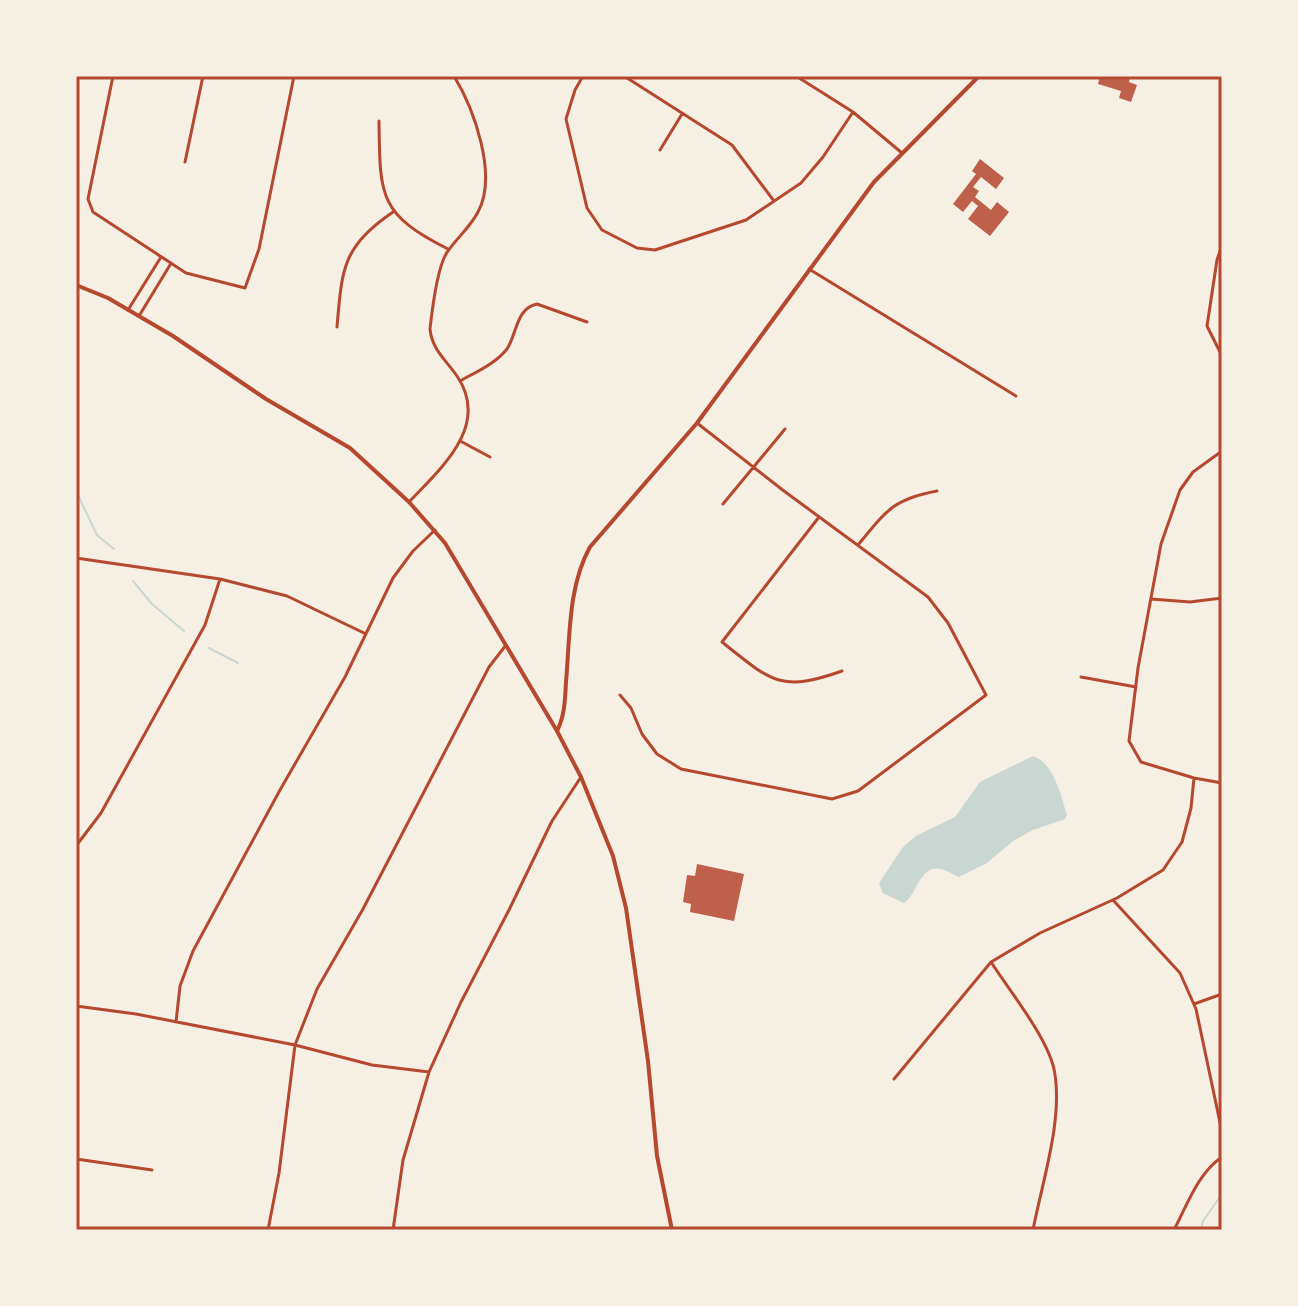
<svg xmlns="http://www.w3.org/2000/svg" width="1298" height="1306" viewBox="0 0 1298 1306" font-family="Helvetica,sans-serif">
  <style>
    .water { fill: #c9d6d2 }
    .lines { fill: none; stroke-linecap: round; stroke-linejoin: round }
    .stream { stroke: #c9d6d2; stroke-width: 2 }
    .building { fill: #bf614a }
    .minor { stroke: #b5482f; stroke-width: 3 }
    .tertiary { stroke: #b5482f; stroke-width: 4 }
    .neatline { fill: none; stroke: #b5482f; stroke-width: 3 }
  </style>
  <rect width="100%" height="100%" fill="#f6efe4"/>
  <path class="water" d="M 1033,756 C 1054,763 1061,796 1067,815 L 1065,819 L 1033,830 L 1013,841 L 987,863 L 959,877 C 953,875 947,870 941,869 C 919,865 918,894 904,903 L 883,893 L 879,883 L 903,847 L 916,836 L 955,817 L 980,782 Z"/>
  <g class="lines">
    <path class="stream" d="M 76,491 L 97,535 L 114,549
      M 133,581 L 152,604 L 184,631
      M 209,648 L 238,663
      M 76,1227 L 79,1230
      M 1196,1230 L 1201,1229 L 1203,1221 L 1222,1194"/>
  </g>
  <path class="building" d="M 1100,76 L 1130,76 L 1129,82 L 1137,85 L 1131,102 L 1119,98 L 1121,91 L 1098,84 Z
    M 980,159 L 1004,178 L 996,189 L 981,177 L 973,187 L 979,191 L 975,197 L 991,210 L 997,202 L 1009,212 L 990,236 L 968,219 L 978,206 L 972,201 L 963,212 L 953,204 L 976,174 L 972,171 Z
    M 697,864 L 744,874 L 734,921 L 690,912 L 691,904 L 683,902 L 687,875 L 695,876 Z"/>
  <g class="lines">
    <path class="minor" d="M 113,76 L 88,199 L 93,212 L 186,273 L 245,288 L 259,249 L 294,76
      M 583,76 L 575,90 L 566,119 L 587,208 L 602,230 L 637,248 L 655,250 L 746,220 L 801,183 L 823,157 L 853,112
      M 624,76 L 732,145 L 774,201
      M 796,76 L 853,112 L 902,153
      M 379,121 C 380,195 378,214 448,249
      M 660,150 L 682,114
      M 185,162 L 203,76
      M 1222,245 L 1217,260 L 1207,326 L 1222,356
      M 809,269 L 1016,396
      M 128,310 L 161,257
      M 139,316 L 170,265
      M 337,327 C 342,269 342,247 393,212
      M 460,381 C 476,372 495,364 507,349 C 517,334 516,308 537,304 L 587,322
      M 462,442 L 490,457
      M 1222,451 L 1193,472 L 1180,490 L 1161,544 L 1138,668 L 1129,741 L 1141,762 L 1194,778 L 1222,783
      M 409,502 C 440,469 491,426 457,376 C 446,360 432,350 430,329 C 432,311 437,265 448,251 C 457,238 471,226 478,212 C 498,175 474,109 454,76
      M 723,504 L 785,429
      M 819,517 L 722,642 C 771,681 780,693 842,671
      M 858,545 C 886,511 893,499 937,491
      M 76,558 L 220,579 L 287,596 L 364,633
      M 1151,599 L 1190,602 L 1222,598
      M 1081,677 L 1136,687
      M 620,695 L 631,708 L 642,734 L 657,754 L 681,769 L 832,799 L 858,791 L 986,695 L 948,623 L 928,597 L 784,491 L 697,423
      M 76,846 L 101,813 L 205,625 L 220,579
      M 1113,900 L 1180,973 L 1196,1009 L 1222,1132
      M 991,962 C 1009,990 1047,1037 1054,1069 C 1064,1118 1042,1182 1033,1230
      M 1194,1004 L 1222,994
      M 76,1006 L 136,1014 L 295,1045 L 372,1065 L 429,1072
      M 176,1022 L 180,986 L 193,951 L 280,790 L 345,677 L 393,578 L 413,551 L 435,530
      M 894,1079 L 991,962 L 1040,933 L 1117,898 L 1163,870 L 1182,842 L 1191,808 L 1194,778
      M 76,1159 L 152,1170
      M 268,1230 L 279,1173 L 295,1045 L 317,989 L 363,909 L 489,667 L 506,645
      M 393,1230 L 403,1160 L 429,1072 L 461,1002 L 509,910 L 552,821 L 581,777
      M 1174,1230 C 1187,1205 1198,1173 1222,1157"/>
    <path class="tertiary" d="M 76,285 L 108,298 L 173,336 L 266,399 L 350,448 L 409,502 L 445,543 L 557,731 L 581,777 L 613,856 L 626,908 L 648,1061 L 657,1156 L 672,1230
      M 557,731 C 565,715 565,699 566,682 C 570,637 568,586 590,547 L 697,423 L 874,182 L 979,76"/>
  </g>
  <rect width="1298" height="1306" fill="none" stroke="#f6efe4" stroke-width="156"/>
  <rect x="78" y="78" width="1142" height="1150" class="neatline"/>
</svg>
